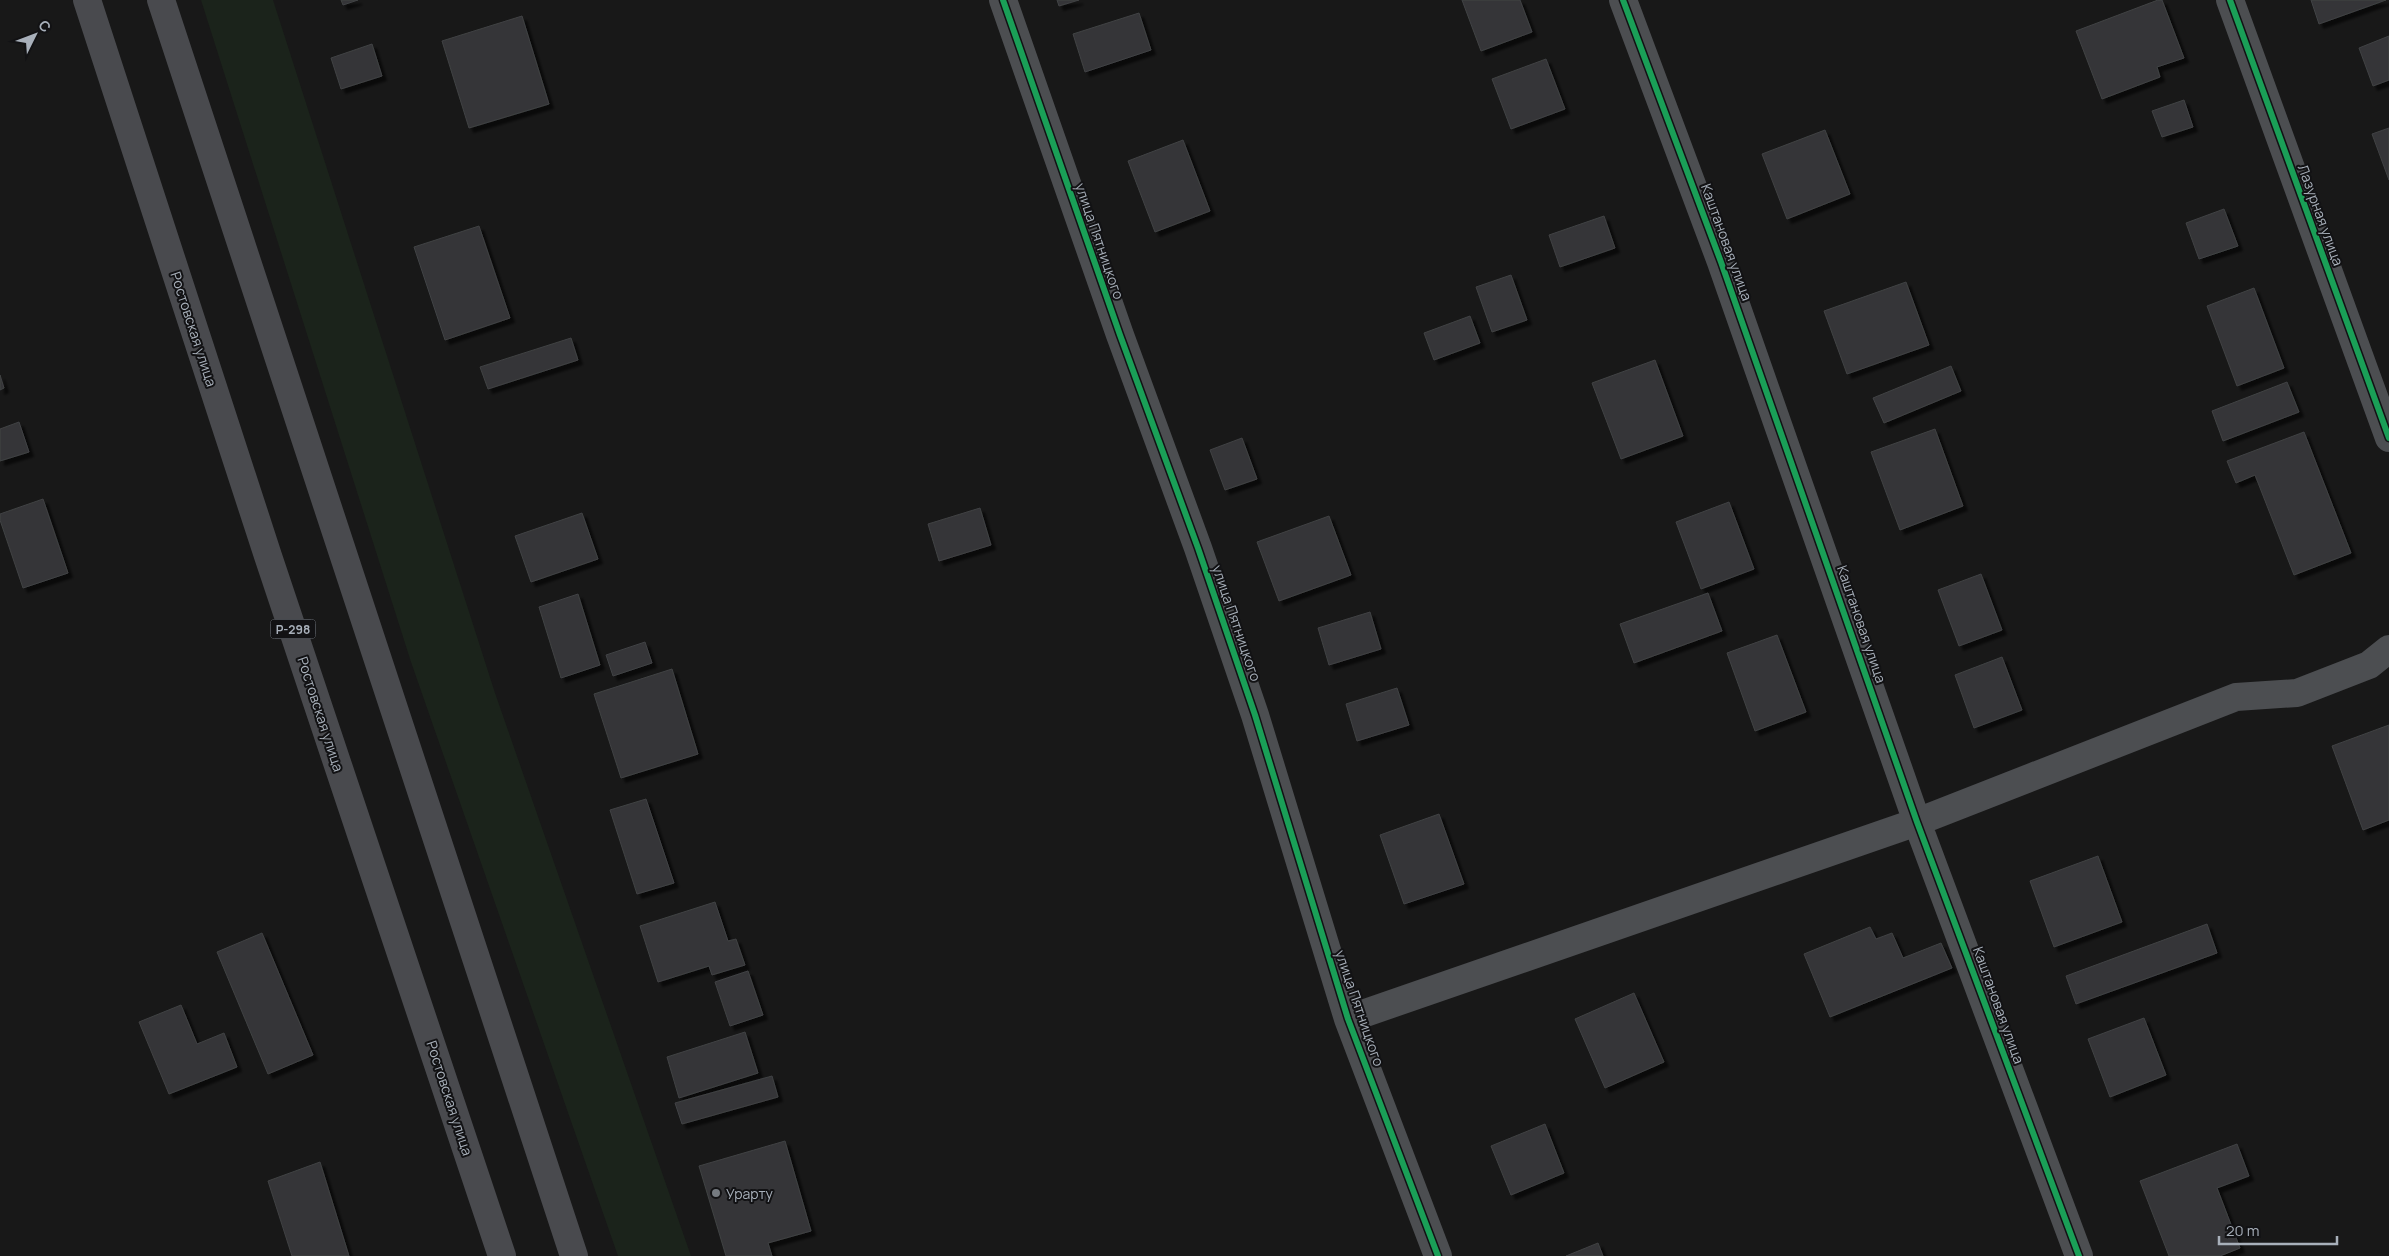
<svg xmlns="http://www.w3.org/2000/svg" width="2389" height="1256" viewBox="0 0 2389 1256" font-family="Manrope,sans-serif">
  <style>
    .green { fill: #1b231b }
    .building { fill: #363637; stroke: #404244; filter: url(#shadow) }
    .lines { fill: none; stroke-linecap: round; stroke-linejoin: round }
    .street { stroke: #4c4e51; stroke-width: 28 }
    .highway { stroke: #494a4e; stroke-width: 28 }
    .cycleway-casing { stroke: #121214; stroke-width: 9 }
    .cycleway { stroke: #1a9f57; stroke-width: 6 }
    .poi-dot { fill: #767b81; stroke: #121214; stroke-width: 2 }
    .labels { text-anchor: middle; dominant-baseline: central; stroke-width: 4; stroke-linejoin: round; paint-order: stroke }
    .shield { fill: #121214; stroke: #7b8188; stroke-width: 1 }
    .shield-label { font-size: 12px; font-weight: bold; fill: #a8b0ba }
    .street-label { font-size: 14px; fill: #a8b0ba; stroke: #121214 }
    .poi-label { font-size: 14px; fill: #a8b0ba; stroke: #121214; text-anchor: start }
  </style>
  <defs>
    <filter id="shadow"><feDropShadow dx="4.5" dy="4.5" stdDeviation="1" flood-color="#0009"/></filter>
  </defs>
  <rect width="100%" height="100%" fill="#181818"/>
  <path class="green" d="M 201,0 L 273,0 L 495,693 L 691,1256 L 618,1256 L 411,662 Z"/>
  <path class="building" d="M 341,0 L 358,0 L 343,5 Z
    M 1057,0 L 1079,0 L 1059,6 Z
    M 1462,0 L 1520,0 L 1532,32 L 1481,51 Z
    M 2158,0 L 2162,0 L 2184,58 L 2157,67 L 2160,77 L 2102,99 L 2076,31 Z
    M 2311,0 L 2386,0 L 2319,24 Z
    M 1139,13 L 1151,50 L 1085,72 L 1073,34 Z
    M 522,16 L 549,104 L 469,128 L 442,41 Z
    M 2389,36 L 2389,80 L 2373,86 L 2359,48 Z
    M 372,44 L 382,76 L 341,89 L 331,58 Z
    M 1546,59 L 1565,109 L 1511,129 L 1492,79 Z
    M 2184,100 L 2193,127 L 2162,137 L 2152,111 Z
    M 2389,128 L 2389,180 L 2372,134 Z
    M 1825,130 L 1850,194 L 1787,219 L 1762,154 Z
    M 1183,140 L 1210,211 L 1155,232 L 1128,161 Z
    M 2224,209 L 2238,246 L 2199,259 L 2186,223 Z
    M 1604,216 L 1615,248 L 1560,267 L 1549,235 Z
    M 479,226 L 510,318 L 445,340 L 414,247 Z
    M 1511,275 L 1527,320 L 1492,332 L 1476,287 Z
    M 1906,282 L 1929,345 L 1847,374 L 1824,311 Z
    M 2254,288 L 2284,368 L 2237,386 L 2207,306 Z
    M 1470,316 L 1480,343 L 1434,360 L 1424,333 Z
    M 571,338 L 578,360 L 488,389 L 480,367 Z
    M 1655,360 L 1683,436 L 1621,459 L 1592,383 Z
    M 1951,366 L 1961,391 L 1884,423 L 1873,398 Z
    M 0,375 L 4,388 L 0,390 Z
    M 2287,382 L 2299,412 L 2223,441 L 2212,411 Z
    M 19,422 L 29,452 L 0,461 L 0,429 Z
    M 1935,429 L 1963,506 L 1900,530 L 1871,452 Z
    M 2304,432 L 2351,553 L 2294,575 L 2255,475 L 2236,483 L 2227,461 Z
    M 1242,438 L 1257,479 L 1225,490 L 1210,450 Z
    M 43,499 L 68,573 L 23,588 L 0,520 L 0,514 Z
    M 1729,502 L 1754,569 L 1701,589 L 1676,522 Z
    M 980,508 L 991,545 L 939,561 L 928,524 Z
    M 582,513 L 598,559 L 531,582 L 515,536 Z
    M 1329,516 L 1351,575 L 1279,601 L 1257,542 Z
    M 1981,574 L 2002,630 L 1959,646 L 1938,590 Z
    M 1708,593 L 1722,631 L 1634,663 L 1620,624 Z
    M 578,594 L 600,665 L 561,678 L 539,607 Z
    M 1370,612 L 1381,649 L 1329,665 L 1318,628 Z
    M 1777,635 L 1806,712 L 1755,731 L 1727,653 Z
    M 645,642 L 652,663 L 613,676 L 606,655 Z
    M 2002,657 L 2022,710 L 1974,728 L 1955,675 Z
    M 672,669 L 698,754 L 621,778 L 594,694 Z
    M 1397,688 L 1409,725 L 1357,741 L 1346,704 Z
    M 2389,725 L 2389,820 L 2363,830 L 2332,746 Z
    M 646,799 L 674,883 L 637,894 L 610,810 Z
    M 1439,814 L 1464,884 L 1404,904 L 1380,835 Z
    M 2098,856 L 2122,922 L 2054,947 L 2030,881 Z
    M 715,902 L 728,941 L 736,939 L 745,965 L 712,975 L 709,966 L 658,982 L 640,926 Z
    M 2207,924 L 2217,953 L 2076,1004 L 2066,976 Z
    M 1870,927 L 1876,939 L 1892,933 L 1903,958 L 1941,943 L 1952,968 L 1830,1017 L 1804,954 Z
    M 262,933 L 313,1055 L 268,1074 L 217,952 Z
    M 748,971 L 763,1015 L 730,1026 L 715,982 Z
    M 1634,993 L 1664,1062 L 1605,1088 L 1575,1019 Z
    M 181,1005 L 197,1044 L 224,1033 L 237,1067 L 169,1094 L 139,1022 Z
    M 2144,1018 L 2166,1075 L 2110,1097 L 2088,1039 Z
    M 745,1032 L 758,1073 L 679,1098 L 667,1057 Z
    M 772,1076 L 778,1097 L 682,1124 L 675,1103 Z
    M 1545,1124 L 1564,1173 L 1511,1195 L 1491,1146 Z
    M 785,1141 L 811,1231 L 768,1243 L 772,1256 L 726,1256 L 699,1166 Z
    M 2237,1144 L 2249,1176 L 2217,1188 L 2240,1248 L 2220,1256 L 2169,1256 L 2140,1181 Z
    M 320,1162 L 349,1256 L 292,1256 L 268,1181 Z
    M 1598,1243 L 1603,1256 L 1566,1256 Z"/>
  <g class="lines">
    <path class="street" d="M 1003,0 L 1120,335 L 1198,548 L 1255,715 L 1348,1019 L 1438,1256
      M 1623,0 L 1721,262 L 1917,822 L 2079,1256
      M 2230,0 L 2389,438
      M 1348,1019 L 1917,822 L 2236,697 L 2297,693 L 2369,665 L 2389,649"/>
    <path class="highway" d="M 87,0 L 268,556 L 502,1256
      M 161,0 L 574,1256"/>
    <defs>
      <path id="cycleway" d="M 1003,0 L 1120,335 L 1198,548 L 1255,715 L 1348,1019 L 1438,1256
        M 1623,0 L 1721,262 L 1917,822 L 2079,1256
        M 2230,0 L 2389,438"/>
    </defs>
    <use href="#cycleway" class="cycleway-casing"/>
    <use href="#cycleway" class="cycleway"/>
  </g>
  <circle class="poi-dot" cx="716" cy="1193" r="5"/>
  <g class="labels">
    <rect class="shield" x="270.5" y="619.5" width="45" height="19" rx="4"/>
    <g class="shield-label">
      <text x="293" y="629">Р-298</text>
    </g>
    <g class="street-label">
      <text transform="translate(2321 215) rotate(70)">Лазурная улица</text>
      <text transform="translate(1100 241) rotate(71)">улица Пятницкого</text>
      <text transform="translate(1727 242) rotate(70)">Каштановая улица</text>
      <text transform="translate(194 329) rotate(72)">Ростовская улица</text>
      <text transform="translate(1237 623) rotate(71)">улица Пятницкого</text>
      <text transform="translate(1862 624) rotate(71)">Каштановая улица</text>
      <text transform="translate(321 714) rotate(72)">Ростовская улица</text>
      <text transform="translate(1999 1005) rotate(70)">Каштановая улица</text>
      <text transform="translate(1360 1008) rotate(71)">улица Пятницкого</text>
      <text transform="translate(450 1098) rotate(72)">Ростовская улица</text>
    </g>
    <g class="poi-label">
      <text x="726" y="1193">Урарту</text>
    </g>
  </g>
  <g transform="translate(35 35) rotate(48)" stroke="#121214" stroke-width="4" paint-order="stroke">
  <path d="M0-4L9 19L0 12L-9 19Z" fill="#a8b0ba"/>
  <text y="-8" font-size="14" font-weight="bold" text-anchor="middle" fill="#a8b0ba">С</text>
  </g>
  <path d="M2219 1236v8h118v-8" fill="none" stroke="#a8b0ba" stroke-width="2.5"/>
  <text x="2226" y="1236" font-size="15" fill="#a8b0ba" stroke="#121214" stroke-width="4" paint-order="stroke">20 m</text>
</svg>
